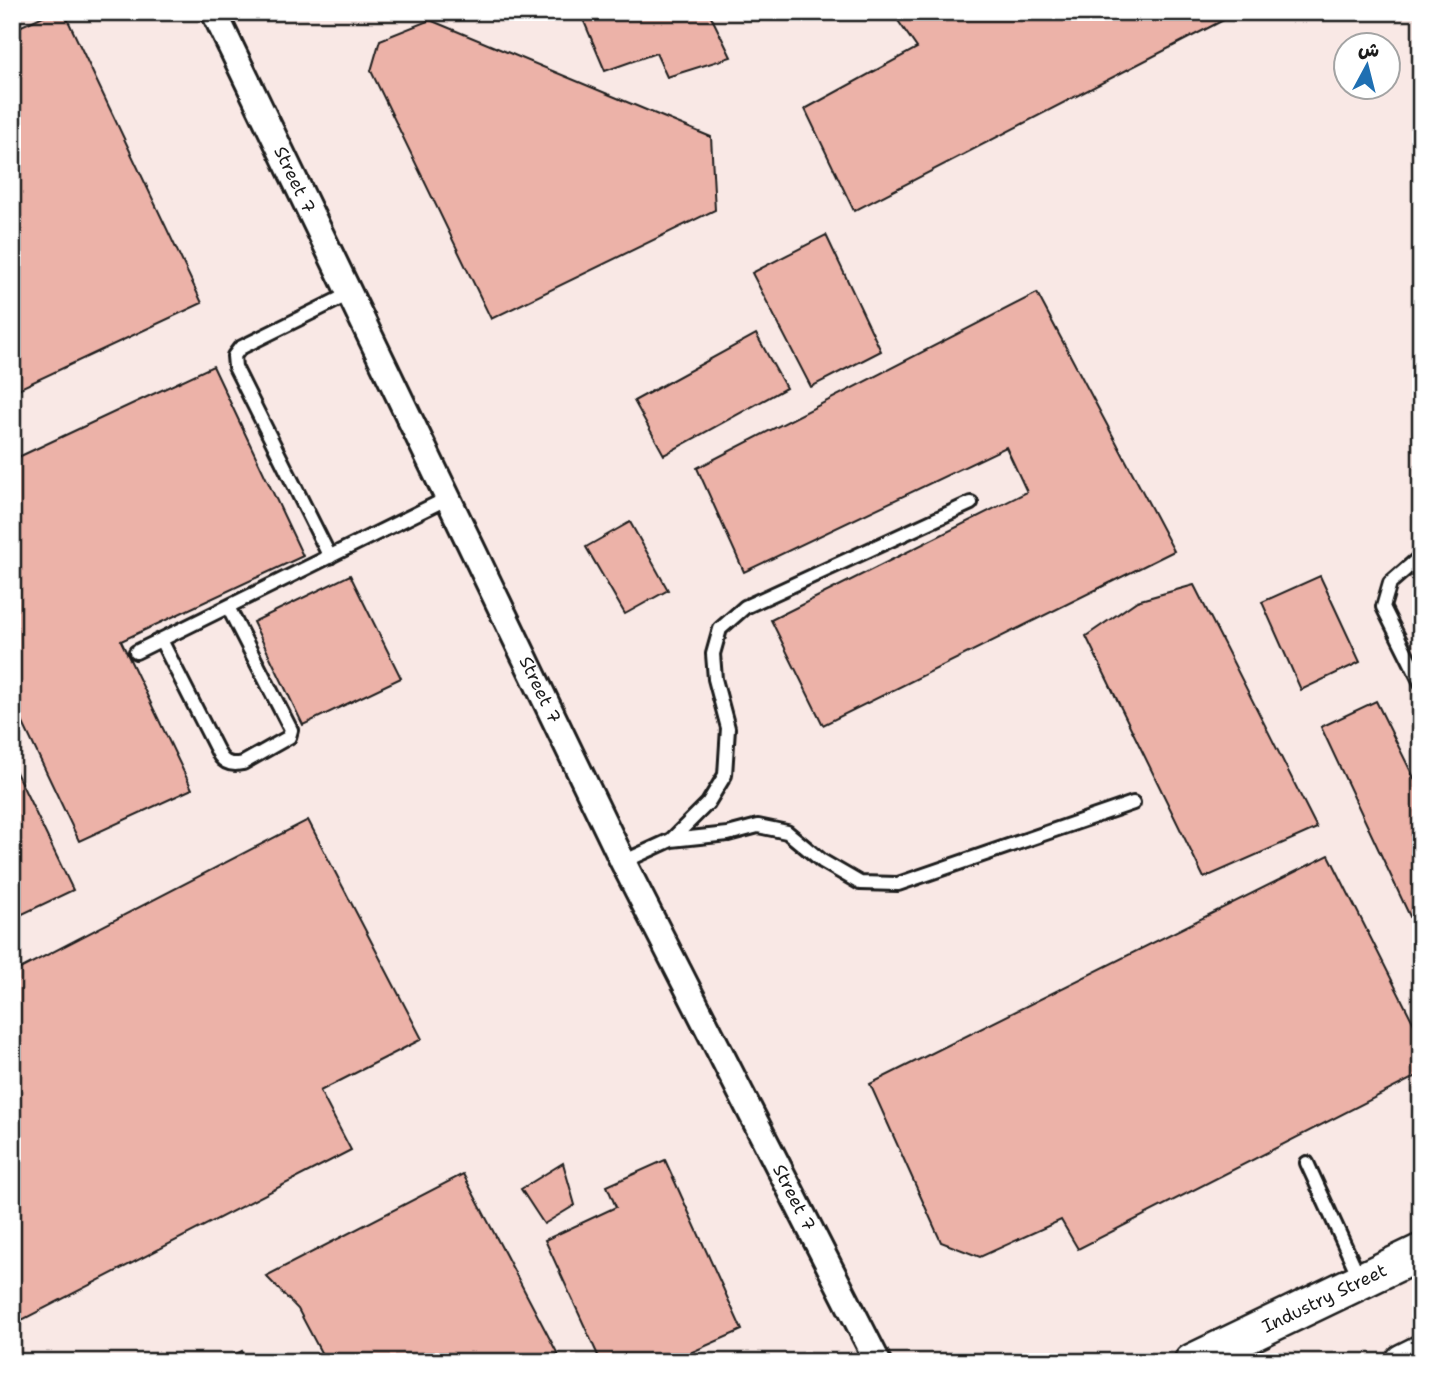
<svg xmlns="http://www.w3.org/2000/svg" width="1433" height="1374" viewBox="0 0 1433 1374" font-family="'Shantell Sans','Playpen Sans Arabic',sans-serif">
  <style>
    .built { fill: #f9e8e5; fill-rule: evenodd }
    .building { fill: #ecb2a8; stroke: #1c1c1c; stroke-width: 2 }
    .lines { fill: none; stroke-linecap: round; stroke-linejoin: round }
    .lane-casing { stroke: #1c1c1c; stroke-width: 18 }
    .street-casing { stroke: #1c1c1c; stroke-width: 30 }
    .secondary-casing { stroke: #1c1c1c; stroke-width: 40 }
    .lane { stroke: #fff; stroke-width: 12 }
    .street { stroke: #fff; stroke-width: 24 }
    .secondary { stroke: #fff; stroke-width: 35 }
    .labels { text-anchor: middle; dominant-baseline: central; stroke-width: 5; stroke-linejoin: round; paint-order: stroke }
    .street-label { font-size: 18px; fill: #1c1c1c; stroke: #fff }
  </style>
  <rect width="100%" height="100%" fill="#fff"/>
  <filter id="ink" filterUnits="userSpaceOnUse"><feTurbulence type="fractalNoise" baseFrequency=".0143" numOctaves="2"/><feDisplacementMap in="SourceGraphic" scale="14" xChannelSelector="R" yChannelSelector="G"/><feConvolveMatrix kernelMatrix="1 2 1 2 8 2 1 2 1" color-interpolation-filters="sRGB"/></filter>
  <g filter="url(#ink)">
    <path class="built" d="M 12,12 L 1421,12 L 1421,1362 L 12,1362 ZM 1346,46 L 1388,46 L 1388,88 L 1346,88 Z"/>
    <path class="building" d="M 52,12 L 64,12 L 202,303 L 12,392 L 12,23 L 15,29 Z
      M 580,12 L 709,12 L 731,57 L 667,77 L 656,53 L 605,71 Z
      M 892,12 L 1239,12 L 854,211 L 805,109 L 917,48 Z
      M 430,20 L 711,137 L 715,210 L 491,319 L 371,71 L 380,40 Z
      M 826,235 L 881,351 L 811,387 L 752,273 Z
      M 1037,293 L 1174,551 L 823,725 L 771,620 L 1027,492 L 1006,447 L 744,572 L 697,468 Z
      M 756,334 L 786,388 L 664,455 L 634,401 Z
      M 213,366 L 303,556 L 121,641 L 192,789 L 79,841 L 12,700 L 12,460 Z
      M 630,522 L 668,590 L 625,614 L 586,547 Z
      M 350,575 L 401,678 L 303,725 L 253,622 Z
      M 1320,576 L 1360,662 L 1301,690 L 1262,602 Z
      M 1194,585 L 1317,828 L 1204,878 L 1086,636 L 1137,601 Z
      M 1376,701 L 1421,792 L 1421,940 L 1321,727 Z
      M 12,764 L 73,890 L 12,919 Z
      M 308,820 L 422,1039 L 320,1091 L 351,1150 L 20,1321 L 12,1305 L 12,973 Z
      M 1329,855 L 1421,1038 L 1421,1074 L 1078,1249 L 1061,1220 L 980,1257 L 941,1242 L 870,1084 Z
      M 665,1160 L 742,1330 L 692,1352 L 696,1362 L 601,1362 L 545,1240 L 616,1207 L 607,1186 Z
      M 563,1163 L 575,1205 L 544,1224 L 521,1189 Z
      M 463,1174 L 562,1362 L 326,1362 L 298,1309 L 266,1276 Z
      M 242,1351 L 247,1362 L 221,1362 Z"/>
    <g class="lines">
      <defs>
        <path id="lane" d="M 1421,556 L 1390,583 L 1383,607 L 1421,683
          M 330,557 L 235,367 L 234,356 L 240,348 L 349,294
          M 161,640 L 220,756 C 226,765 234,765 243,763 L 289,737 L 291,730 L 228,607
          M 136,652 L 448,498
          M 671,840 L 728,834 L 758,826 L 787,832 L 822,861 L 860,883 L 898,884 L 1133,803
          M 623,862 L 671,840 L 708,803 L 725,775 L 728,728 L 715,679 L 713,654 L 720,629 L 745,607 L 971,503
          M 1307,1163 L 1361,1281"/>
        <g id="street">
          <path id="s1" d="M 214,12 L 623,862 L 878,1362"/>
        </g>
        <g id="secondary">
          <path id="s2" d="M 1192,1362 L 1421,1252"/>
          <path d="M 1403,1362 L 1421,1353"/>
        </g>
      </defs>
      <use href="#lane" class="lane-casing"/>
      <use href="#street" class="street-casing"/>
      <use href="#secondary" class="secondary-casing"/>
      <use href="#lane" class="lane"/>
      <use href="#street" class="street"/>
      <use href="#secondary" class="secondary"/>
    </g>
  </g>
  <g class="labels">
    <g class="street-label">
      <text stroke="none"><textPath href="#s1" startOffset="186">Street 7</textPath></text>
      <text stroke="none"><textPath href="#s1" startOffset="752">Street 7</textPath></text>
      <text stroke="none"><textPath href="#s1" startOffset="1320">Street 7</textPath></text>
      <text stroke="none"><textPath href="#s2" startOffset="147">Industry Street</textPath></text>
    </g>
  </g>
  <rect width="1433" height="1374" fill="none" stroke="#fff" stroke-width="42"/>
  <rect x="21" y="21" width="1391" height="1332" fill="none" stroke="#1c1c1c" stroke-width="2.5" filter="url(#ink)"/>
  <g transform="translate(1367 66) rotate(7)"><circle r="33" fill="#ffffff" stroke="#a4a4a4" stroke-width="2"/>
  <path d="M0-5L12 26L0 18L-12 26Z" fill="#1f6fb2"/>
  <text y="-10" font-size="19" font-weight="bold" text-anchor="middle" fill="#1c1c1c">ش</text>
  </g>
</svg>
